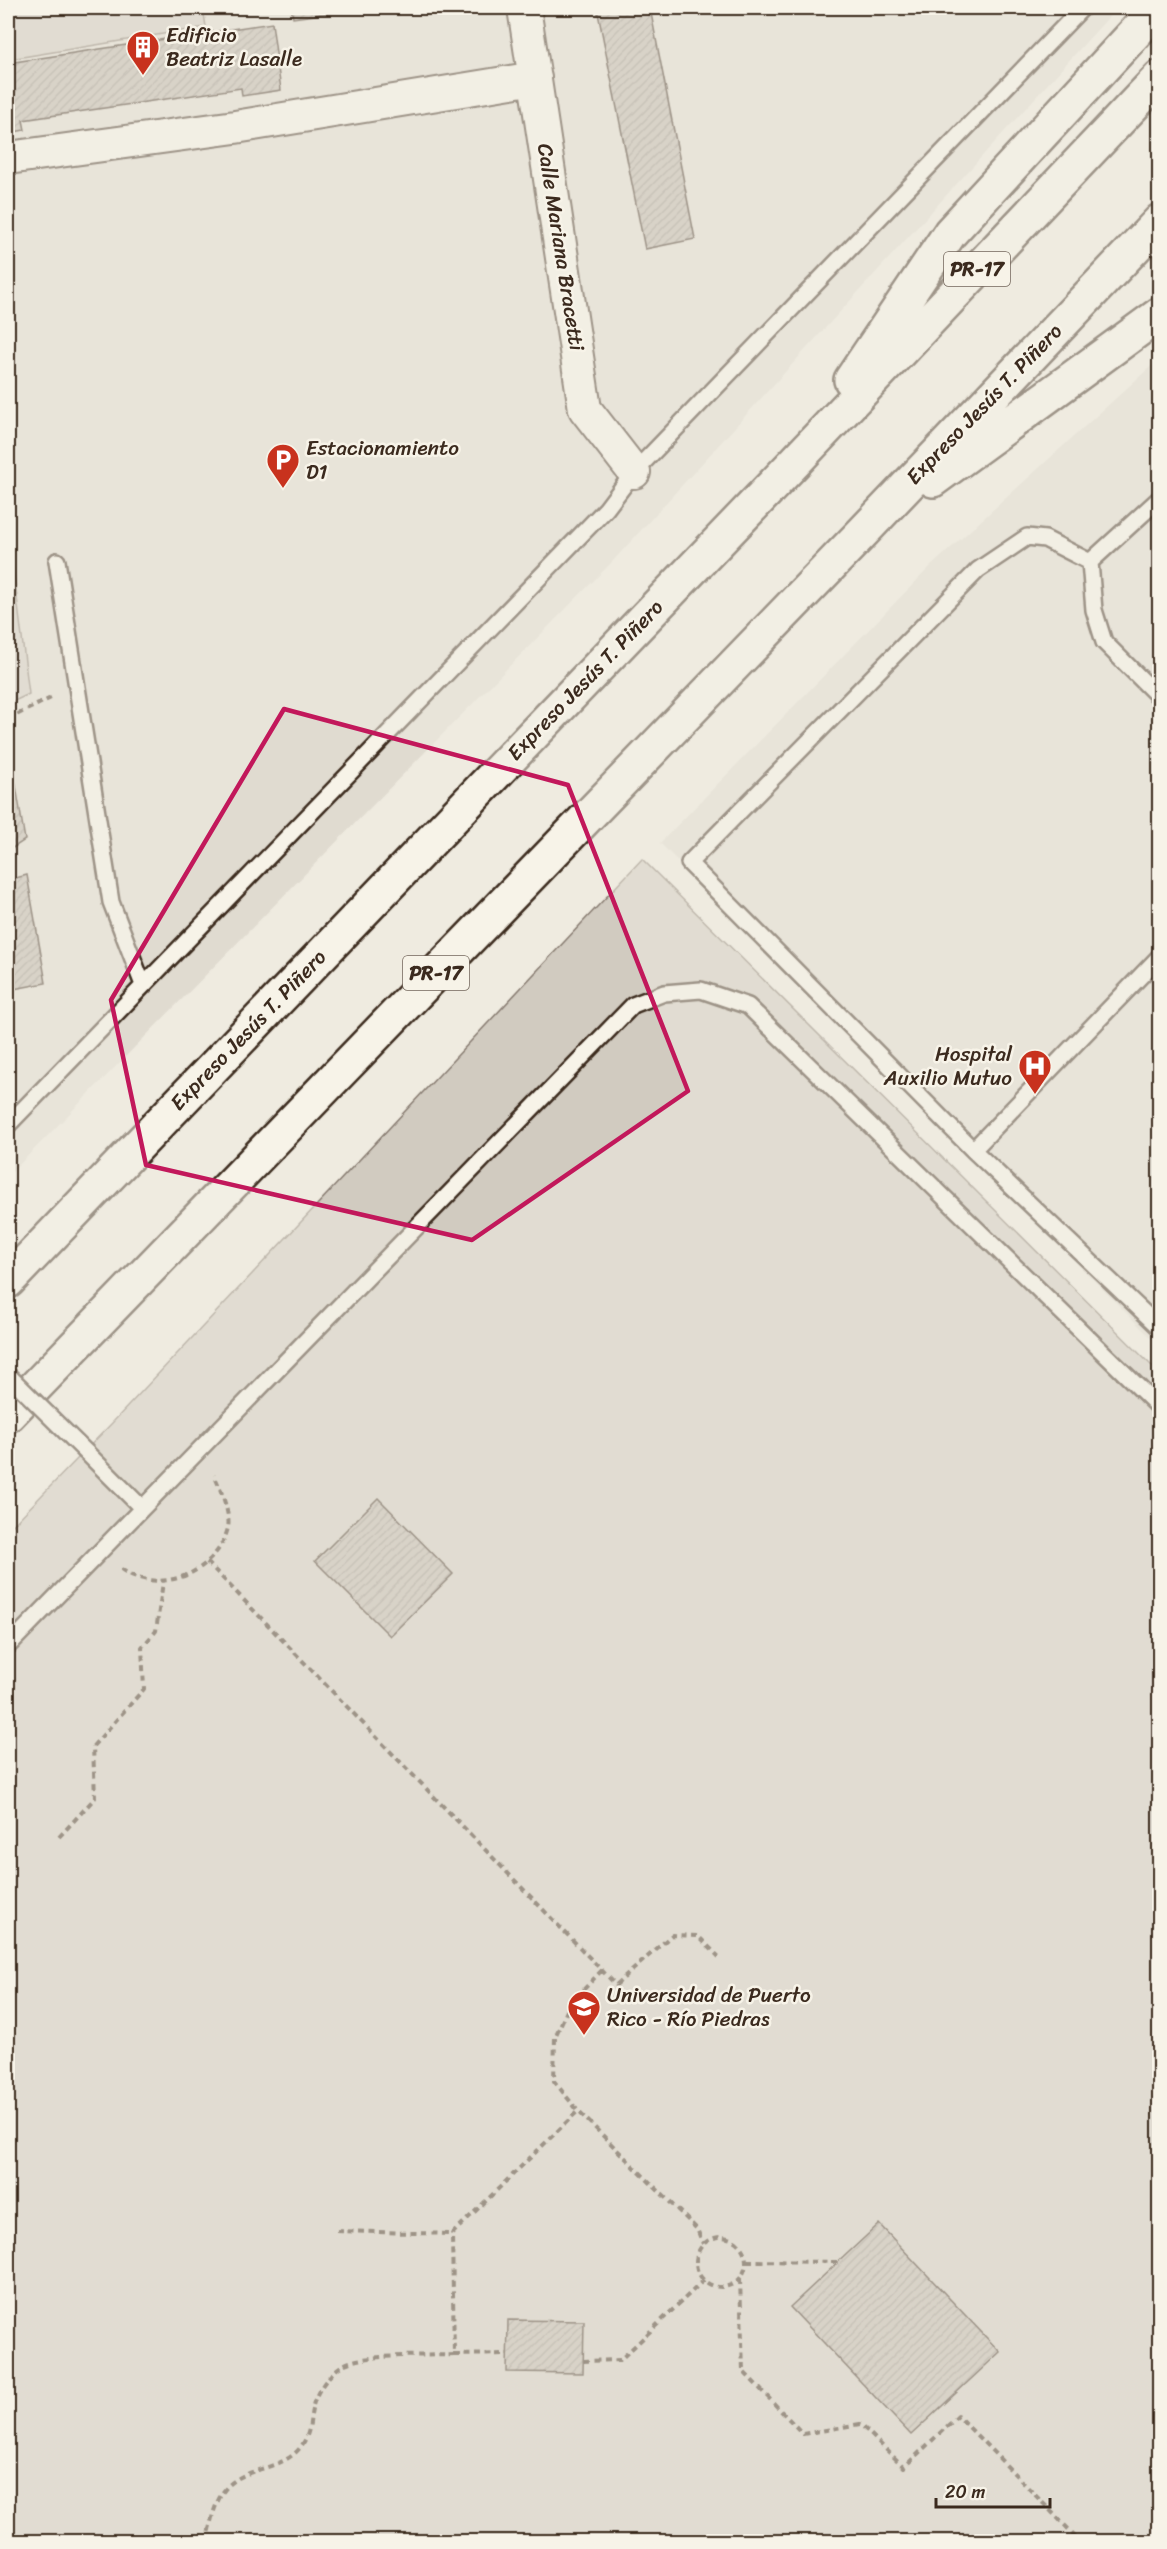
<svg xmlns="http://www.w3.org/2000/svg" width="1167" height="2549" viewBox="0 0 1167 2549" font-family="Sriracha,sans-serif">
  <style>
    .built { fill: #e0dbd0 }
    .green { fill: #d1cbc0; stroke: #867a6f; stroke-width: 1.5 }
    .building { fill: url(#building-hatch); stroke: #3b2a1e; stroke-width: 1.5 }
    .lines { fill: none; stroke-linecap: round; stroke-linejoin: round }
    .lane-casing { stroke: #3b2a1e; stroke-width: 20 }
    .street-casing { stroke: #3b2a1e; stroke-width: 36 }
    .highway-casing { stroke: #3b2a1e; stroke-width: 38 }
    .path { stroke: #3b2a1e; stroke-width: 4; stroke-dasharray: 6 4.5; stroke-linecap: butt }
    .lane { stroke: #f7f3e8; stroke-width: 15 }
    .street { stroke: #f7f3e8; stroke-width: 32 }
    .highway { stroke: #f7f3e8; stroke-width: 33 }
    .lane-bridge-casing { stroke: #3b2a1e; stroke-width: 20; stroke-linecap: butt }
    .lane-bridge { stroke: #f7f3e8; stroke-width: 15 }
    .marked { fill: none; stroke: #c2185b; stroke-width: 4.5; stroke-linejoin: round }
    .labels { text-anchor: middle; dominant-baseline: central; stroke-width: 5; stroke-linejoin: round; paint-order: stroke }
    .shield { fill: #f7f3e8; stroke: #73665b; stroke-width: 1.5 }
    .shield-label { font-size: 20px; font-weight: bold; fill: #3b2a1e }
    .poi-label { font-size: 21px; fill: #3b2a1e; stroke: #f7f3e8; text-anchor: start }
    .street-label { font-size: 21px; fill: #3b2a1e; stroke: #f7f3e8 }
  </style>
  <defs>
    <pattern id="building-hatch" width="6" height="6" patternUnits="userSpaceOnUse" patternTransform="scale(1.5)"><rect width="6" height="6" fill="#bdb5aa"/><path d="M-1 1l2-2M0 6l6-6M5 7l2-2" fill="none" stroke="#9b938a"/></pattern>
  </defs>
  <rect width="100%" height="100%" fill="#efebe0"/>
  <filter id="ink" filterUnits="userSpaceOnUse"><feTurbulence type="fractalNoise" baseFrequency=".0167" numOctaves="2"/><feDisplacementMap in="SourceGraphic" scale="12" xChannelSelector="R" yChannelSelector="G"/><feConvolveMatrix kernelMatrix="1 2 1 2 8 2 1 2 1" color-interpolation-filters="sRGB"/></filter>
  <g filter="url(#ink)">
    <path class="built" d="M 8,8 L 1117,8 L 612,562 L 8,1176 Z
      M 1159,359 L 1159,1346 L 660,843 L 930,567 Z"/>
    <path class="green" d="M 8,8 L 203,8 L 206,27 L 10,59 Z
      M 8,525 L 29,694 L 8,704 Z
      M 642,859 L 1159,1373 L 1159,2541 L 8,2541 L 8,1530 L 113,1422 Z"/>
    <path class="building" d="M 235,8 L 273,8 L 236,13 Z
      M 291,8 L 329,8 L 330,13 L 293,18 Z
      M 597,8 L 650,8 L 695,239 L 645,249 Z
      M 272,23 L 281,90 L 242,96 L 241,88 L 23,120 L 25,130 L 8,133 L 8,63 Z
      M 13,768 L 25,840 L 8,851 L 8,769 Z
      M 27,875 L 46,983 L 8,990 L 8,880 Z
      M 378,1498 L 453,1574 L 390,1636 L 315,1561 Z
      M 879,2224 L 1000,2352 L 911,2435 L 790,2307 Z
      M 508,2320 L 584,2321 L 583,2373 L 507,2372 Z"/>
    <g class="lines">
      <defs>
        <path id="lane" d="M 1160,498 L 1090,562 L 1045,539 L 1027,537 L 978,570 L 689,863 L 973,1150 L 1160,1328
          M 57,561 L 111,902 L 143,985
          M 1090,562 L 1094,610 L 1104,642 L 1160,698
          M 8,1125 L 606,509 L 634,472 L 1082,8
          M 973,1150 L 1160,956
          M 86,1452 L 142,1508
          M 8,1646 L 633,1005 L 664,993 L 701,990 L 748,1006 L 1160,1408"/>
        <path id="street" d="M 524,8 L 585,409 L 634,472
          M 8,158 L 235,127 L 535,78"/>
        <path id="highway" d="M 851,380 L 950,233 L 1158,8
          M 933,480 L 1160,314
          M 8,1281 L 795,462 L 1160,77
          M 8,1415 L 864,531 L 1160,221"/>
      </defs>
      <use href="#lane" class="lane-casing"/>
      <use href="#street" class="street-casing"/>
      <use href="#highway" class="highway-casing"/>
      <path class="path" d="M 8,719 L 53,697
        M 207,1562 L 616,1985 L 672,1935 L 698,1936 L 719,1957
        M 121,1569 C 159,1596 216,1574 228,1528 C 231,1515 220,1487 214,1475
        M 59,1837 L 95,1798 L 93,1746 L 144,1689 L 142,1647 L 156,1631 L 163,1582
        M 602,1970 L 570,2004 L 555,2037 L 554,2081 L 578,2111 L 697,2229 L 703,2244
        M 337,2231 L 452,2234
        M696 2262a25 25 0 1 1 50 0a25 25 0 1 1-50 0Z
        M 747,2261 L 839,2262
        M 740,2279 L 743,2371 L 803,2434 L 860,2424 L 904,2467 L 958,2416 L 1081,2542
        M 454,2355 L 507,2354
        M 583,2361 L 620,2360 L 704,2280
        M 206,2542 C 211,2523 214,2501 227,2487 C 247,2466 280,2471 299,2449 C 313,2432 308,2420 314,2402 C 318,2389 332,2370 345,2364 C 365,2354 428,2356 454,2355 L 452,2234 L 578,2111"/>
      <use href="#lane" class="lane"/>
      <use href="#street" class="street"/>
      <use href="#highway" class="highway"/>
      <defs>
        <path id="lane-bridge" d="M 8,1375 L 86,1452"/>
      </defs>
      <use href="#lane-bridge" class="lane-bridge-casing"/>
      <use href="#lane-bridge" class="lane-bridge"/>
    </g>
  </g>
  <path d="M0 0H1167V2549H0ZM 284,709 L 568,785 L 688,1091 L 472,1240 L 146,1165 L 111,1000 Z" fill="#efebe0" fill-opacity=".55" fill-rule="evenodd"/>
  <path class="marked" d="M 284,709 L 568,785 L 688,1091 L 472,1240 L 146,1165 L 111,1000 Z"/>
  <defs>
    <symbol id="building-pin" viewBox="-11 -11 22 30"><path d="M0 17L-7.5 6A9.5 9.5 0 1 1 7.5 6Z" fill="#c8321e" stroke="#f7f3e8"/><path d="M-4-6H4V6H1V3H-1V6H-4ZM-2.5-4.3h1.7v1.8h-1.7ZM.8-4.3h1.7v1.8H.8ZM-2.5-1h1.7V.8h-1.7ZM.8-1h1.7V.8H.8Z" fill="#fff"/></symbol>
    <symbol id="parking-pin" viewBox="-11 -11 22 30"><path d="M0 17L-7.5 6A9.5 9.5 0 1 1 7.5 6Z" fill="#c8321e" stroke="#f7f3e8"/><path d="M-3.5-5.5H1a3.5 3.5 0 0 1 0 7H-1V5.5H-3.5ZM-1-3.4V-.6H.8a1.4 1.4 0 0 0 0-2.8Z" fill="#fff"/></symbol>
    <symbol id="hospital-pin" viewBox="-11 -11 22 30"><path d="M0 17L-7.5 6A9.5 9.5 0 1 1 7.5 6Z" fill="#c8321e" stroke="#f7f3e8"/><path d="M-5-5h3v3.5h4V-5h3V5h-3V1.5h-4V5h-3Z" fill="#fff"/></symbol>
    <symbol id="university-pin" viewBox="-11 -11 22 30"><path d="M0 17L-7.5 6A9.5 9.5 0 1 1 7.5 6Z" fill="#c8321e" stroke="#f7f3e8"/><path d="M0-5L7-2L0 1L-7-2ZM-4 1L0 2.5L4 1V4Q0 6-4 4Z" fill="#fff"/></symbol>
  </defs>
  <g fill-rule="evenodd">
    <use href="#building-pin" x="124" y="28" width="38" height="52"/>
    <use href="#parking-pin" x="264" y="441" width="38" height="52"/>
    <use href="#hospital-pin" x="1016" y="1047" width="38" height="52"/>
    <use href="#university-pin" x="565" y="1988" width="38" height="52"/>
  </g>
  <g class="labels">
    <g class="shield">
      <rect x="944" y="252" width="66" height="34" rx="4.5"/>
      <rect x="403" y="956" width="66" height="34" rx="4.5"/>
    </g>
    <g class="shield-label">
      <text x="977" y="269">PR-17</text>
      <text x="436" y="973">PR-17</text>
    </g>
    <g class="poi-label">
      <text x="166" y="35">Edificio<tspan x="166" dy="24">Beatriz Lasalle</tspan></text>
      <text x="306" y="448">Estacionamiento<tspan x="306" dy="24">D1</tspan></text>
      <text x="1012" y="1054" text-anchor="end">Hospital<tspan x="1012" dy="24">Auxilio Mutuo</tspan></text>
      <text x="607" y="1995">Universidad de Puerto<tspan x="607" dy="24">Rico - Río Piedras</tspan></text>
    </g>
    <g class="street-label">
      <text transform="translate(561 247) rotate(81)">Calle Mariana Bracetti</text>
      <text transform="translate(984 404) rotate(-46)">Expreso Jesús T. Piñero</text>
      <text transform="translate(585 680) rotate(-46)">Expreso Jesús T. Piñero</text>
      <text transform="translate(248 1030) rotate(-46)">Expreso Jesús T. Piñero</text>
    </g>
  </g>
  <rect width="1167" height="2549" fill="none" stroke="#f7f3e8" stroke-width="30"/>
  <rect x="15" y="15" width="1137" height="2519" fill="none" stroke="#3b2a1e" stroke-width="2" filter="url(#ink)"/>
  <path d="M936 2498v9h114v-9" fill="none" stroke="#3b2a1e" stroke-width="3"/>
  <text x="945" y="2498" font-size="18" fill="#3b2a1e" stroke="#f7f3e8" stroke-width="4.5" paint-order="stroke">20 m</text>
</svg>
